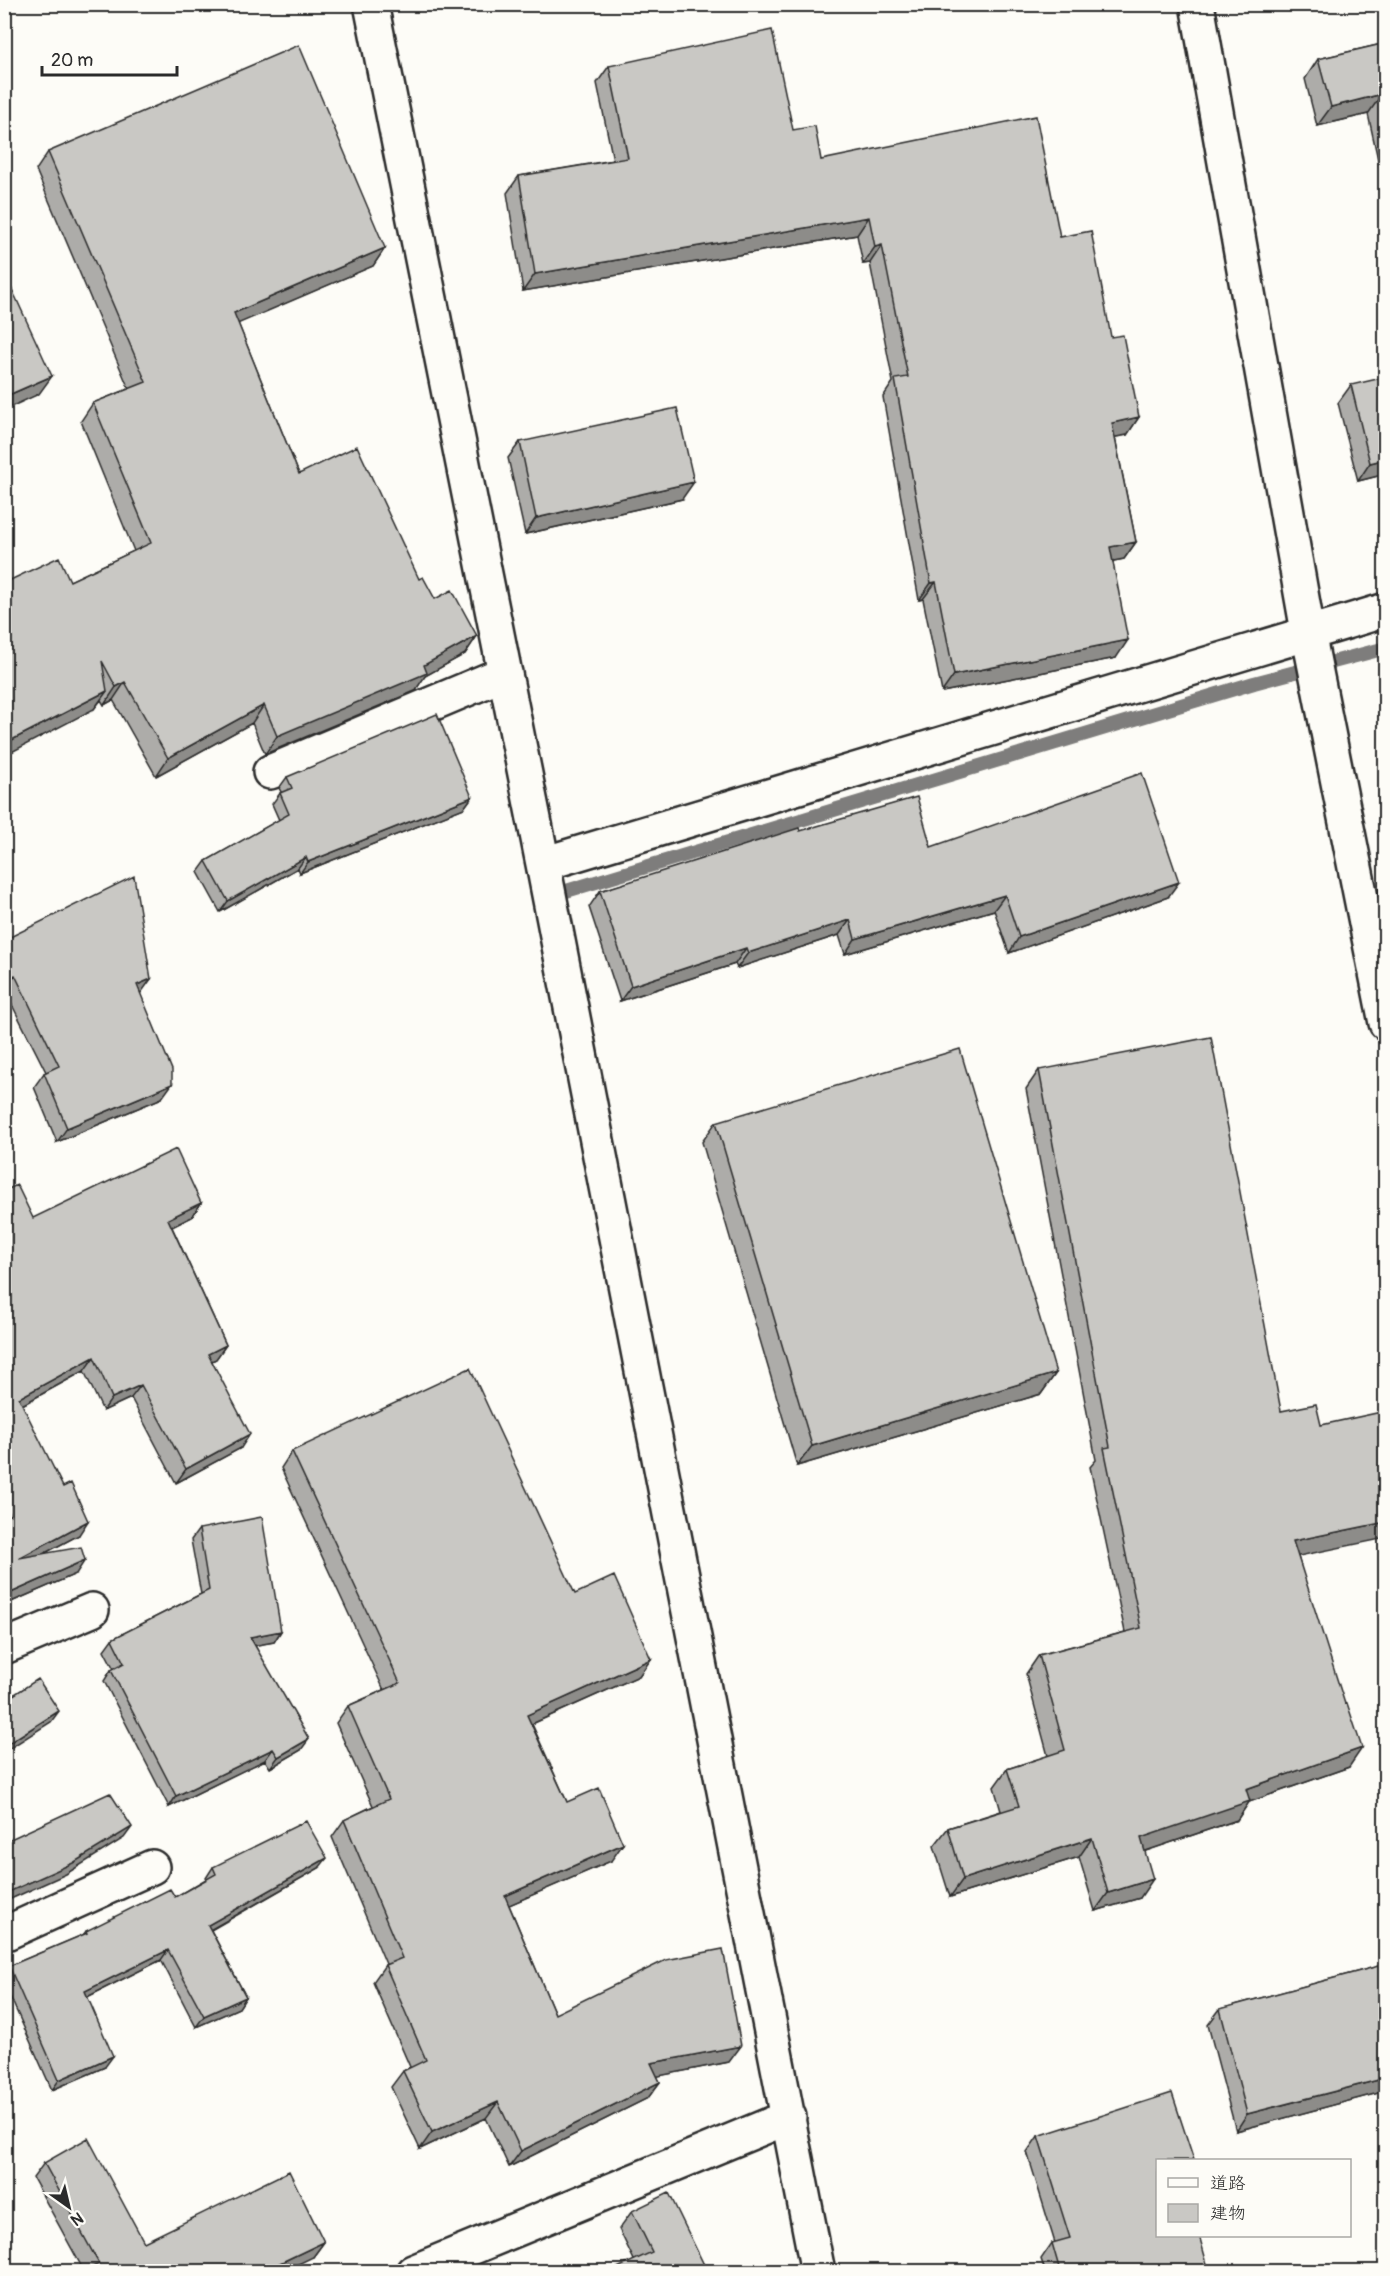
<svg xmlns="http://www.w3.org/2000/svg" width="1390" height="2276" viewBox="0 0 1390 2276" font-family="Pangolin,'Klee One',sans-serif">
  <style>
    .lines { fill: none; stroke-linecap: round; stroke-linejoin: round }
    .stream { stroke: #7e7d7b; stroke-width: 14 }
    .minor-casing { stroke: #2b2b2b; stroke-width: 38 }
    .minor { stroke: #fdfcf7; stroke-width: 33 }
    .wall { fill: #adaca9; stroke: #2b2b2b; stroke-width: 1.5 }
    .shaded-wall { fill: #8d8c89; stroke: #2b2b2b; stroke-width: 1.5 }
    .building { fill: #c9c8c4; stroke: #2b2b2b; stroke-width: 1.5 }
  </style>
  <rect width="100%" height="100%" fill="#fdfcf7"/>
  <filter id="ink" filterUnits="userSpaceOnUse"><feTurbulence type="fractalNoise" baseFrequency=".0167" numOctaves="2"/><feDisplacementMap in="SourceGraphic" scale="12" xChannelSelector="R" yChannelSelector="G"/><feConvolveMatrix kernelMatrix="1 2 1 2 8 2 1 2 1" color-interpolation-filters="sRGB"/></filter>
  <g filter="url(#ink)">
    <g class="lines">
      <path class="stream" d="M 563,892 L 1254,683 L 1386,648"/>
      <defs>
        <path id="minor" d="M 371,4 L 543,864 L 818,2272
          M 1197,4 L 1308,632 L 1386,1023
          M 270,772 L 505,673
          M 543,864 L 1386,610
          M 4,1647 L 92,1610
          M 4,1934 L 152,1867
          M 413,2272 L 789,2117"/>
      </defs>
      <use href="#minor" class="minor-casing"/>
      <use href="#minor" class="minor"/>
    </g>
    <path class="wall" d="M 1386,43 L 1386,196 L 1368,114 L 1317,126 L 1305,79 L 1318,59 Z
      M 609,66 L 793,130 L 821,160 L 1060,237 L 1111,337 L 1139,417 L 1127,435 L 1115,437 L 1136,542 L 1124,559 L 1113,561 L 1116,658 L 942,692 L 923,599 L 919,600 L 883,397 L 893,382 L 870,263 L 863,264 L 857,235 L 523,291 L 507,193 L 519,176 L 613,160 L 597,83 Z
      M 48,152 L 385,248 L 373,266 L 238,323 L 299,474 L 419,579 L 435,599 L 477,636 L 465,654 L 425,676 L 415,691 L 265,754 L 252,723 L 156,776 L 113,700 L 104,705 L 101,700 L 94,709 L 70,581 L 134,551 L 81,421 L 93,403 L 129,389 L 36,170 Z
      M 1351,385 L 1386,474 L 1358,481 L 1338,403 Z
      M 520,442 L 682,499 L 525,534 L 508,458 Z
      M 287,777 L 472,797 L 464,808 L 300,873 L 298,868 L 220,912 L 198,872 L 206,861 L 279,820 L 272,804 L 281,792 L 279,788 Z
      M 800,831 L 931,847 L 1168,897 L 1009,953 L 994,910 L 845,954 L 839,935 L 737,968 L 735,964 L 620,1001 L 589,907 L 600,891 Z
      M 4,940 L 140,993 L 162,1098 L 57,1142 L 34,1087 L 44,1073 L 46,1072 L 4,989 Z
      M 1039,1070 L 1298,1556 L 1349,1767 L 1249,1802 L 1237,1820 L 1145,1851 L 1140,1898 L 1095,1911 L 1079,1857 L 950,1897 L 934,1846 L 948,1828 L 1001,1811 L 994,1787 L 1007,1769 L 1048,1756 L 1026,1674 L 1039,1655 L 1125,1632 L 1090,1467 L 1096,1460 L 1026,1089 Z
      M 716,1122 L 1056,1373 L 1041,1394 L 797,1466 L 702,1142 Z
      M 4,1191 L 33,1218 L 201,1203 L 192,1217 L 172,1227 L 226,1345 L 216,1359 L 212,1361 L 241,1448 L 176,1483 L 131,1398 L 103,1411 L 84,1371 L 22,1405 L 79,1535 L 43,1554 L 76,1574 L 4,1605 Z
      M 292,1451 L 575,1594 L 651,1659 L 639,1676 L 532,1724 L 567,1802 L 611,1861 L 509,1905 L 555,2014 L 729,2062 L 657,2076 L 660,2082 L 648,2098 L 509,2167 L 486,2118 L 420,2149 L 391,2087 L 403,2071 L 410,2067 L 373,1982 L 385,1965 L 386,1964 L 332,1837 L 344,1820 L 373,1806 L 336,1723 L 348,1706 L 384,1690 L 281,1468 Z
      M 199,1529 L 281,1631 L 274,1642 L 255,1645 L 301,1750 L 270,1768 L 265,1760 L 169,1807 L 104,1681 L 111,1670 L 114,1669 L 104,1650 L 112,1639 L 201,1594 L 191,1540 Z
      M 213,1867 L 319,1868 L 211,1930 L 246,1997 L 239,2008 L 196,2027 L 161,1960 L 87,1997 L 105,2067 L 52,2090 L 4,1983 L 4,1973 L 9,1966 L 83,1935 L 86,1931 L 175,1897 L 206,1879 L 206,1878 Z
      M 1386,1964 L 1386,2091 L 1236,2131 L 1208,2025 L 1220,2009 Z
      M 1038,2136 L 1158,2160 L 1209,2271 L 1045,2271 L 1041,2259 L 1052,2243 L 1055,2243 L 1027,2152 Z
      M 44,2163 L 144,2242 L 324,2242 L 313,2257 L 84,2271 L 33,2178 Z
      M 632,2211 L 707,2271 L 634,2260 L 619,2229 Z"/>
    <path class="shaded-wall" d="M 1382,94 L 1368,114 L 1317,126 L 1331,107 Z
      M 869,217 L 857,235 L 523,291 L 535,274 Z
      M 882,245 L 870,263 L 863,264 L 875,247 Z
      M 385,248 L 373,266 L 221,331 L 234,313 Z
      M 52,376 L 39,394 L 4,410 L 4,397 Z
      M 1139,417 L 1127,435 L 1100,440 L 1112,423 Z
      M 1386,459 L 1386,474 L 1358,481 L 1370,463 Z
      M 694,482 L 682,499 L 525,534 L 536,518 Z
      M 1136,542 L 1124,559 L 1098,564 L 1110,547 Z
      M 936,582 L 923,599 L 919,600 L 931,583 Z
      M 477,636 L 465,654 L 425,676 L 415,691 L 265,754 L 277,736 L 424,665 Z
      M 1128,640 L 1116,658 L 942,692 L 954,675 Z
      M 125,682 L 113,700 L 104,705 L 116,687 Z
      M 107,691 L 94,709 L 4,756 L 4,744 Z
      M 264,705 L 252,723 L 156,776 L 168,758 Z
      M 472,797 L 464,808 L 300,873 L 308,862 Z
      M 306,857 L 298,868 L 220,912 L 228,901 Z
      M 1179,882 L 1168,897 L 1009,953 L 1019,937 Z
      M 1005,895 L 994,910 L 845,954 L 855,939 Z
      M 850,920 L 839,935 L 737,968 L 748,953 Z
      M 746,948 L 735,964 L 620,1001 L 631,986 Z
      M 15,975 L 4,989 L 4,980 Z
      M 151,979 L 141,993 L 128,999 L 137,985 Z
      M 172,1084 L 162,1098 L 57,1142 L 67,1128 Z
      M 201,1203 L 192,1217 L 159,1233 L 168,1219 Z
      M 226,1345 L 216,1359 L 198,1367 L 208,1354 Z
      M 94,1357 L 84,1371 L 9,1412 L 19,1398 Z
      M 1056,1373 L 1041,1394 L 797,1466 L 812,1446 Z
      M 141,1385 L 131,1398 L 103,1411 L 112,1398 Z
      M 250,1434 L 241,1448 L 176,1483 L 186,1469 Z
      M 88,1521 L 79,1535 L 9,1572 L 19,1558 Z
      M 1386,1522 L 1386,1538 L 1280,1560 L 1293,1541 Z
      M 85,1560 L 76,1574 L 4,1605 L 4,1596 Z
      M 281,1631 L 274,1642 L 242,1648 L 250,1637 Z
      M 651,1659 L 639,1676 L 516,1731 L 527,1715 Z
      M 59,1711 L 51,1722 L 4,1752 L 4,1746 Z
      M 309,1739 L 301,1750 L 270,1768 L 278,1757 Z
      M 1362,1748 L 1349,1767 L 1249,1802 L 1237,1820 L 1128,1857 L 1141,1838 L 1246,1789 Z
      M 273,1749 L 265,1760 L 169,1807 L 176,1796 Z
      M 132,1827 L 124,1838 L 66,1874 L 4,1902 L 4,1894 Z
      M 1092,1838 L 1079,1857 L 950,1897 L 963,1879 Z
      M 623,1844 L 611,1861 L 493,1912 L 505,1896 Z
      M 327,1858 L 319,1868 L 201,1935 L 208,1925 Z
      M 1153,1879 L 1140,1898 L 1095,1911 L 1108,1893 Z
      M 168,1950 L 161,1960 L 77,2002 L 85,1991 Z
      M 246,1997 L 239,2008 L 196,2027 L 204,2016 Z
      M 741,2046 L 729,2062 L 639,2080 L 651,2063 Z
      M 113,2056 L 105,2067 L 52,2090 L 59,2080 Z
      M 1386,2078 L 1386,2091 L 1236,2131 L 1247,2114 Z
      M 660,2082 L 648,2098 L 509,2167 L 521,2151 Z
      M 498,2102 L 486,2118 L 420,2149 L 432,2132 Z
      M 324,2242 L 313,2257 L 284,2271 L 263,2271 Z"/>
    <path class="building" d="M 772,30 L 793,130 L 815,126 L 821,160 L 1036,116 L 1060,237 L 1091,231 L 1111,337 L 1123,335 L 1139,417 L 1112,423 L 1136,542 L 1110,547 L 1128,640 L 954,675 L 936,582 L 931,583 L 895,379 L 908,377 L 882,245 L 875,247 L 869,217 L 535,274 L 519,176 L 628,158 L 609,66 Z
      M 1386,43 L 1386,112 L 1382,94 L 1331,107 L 1318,59 Z
      M 299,45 L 385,248 L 234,313 L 299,474 L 357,446 L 419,579 L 423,577 L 435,599 L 452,590 L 477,636 L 424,665 L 427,673 L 277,736 L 264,705 L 168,758 L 125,682 L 116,687 L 102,661 L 107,691 L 4,744 L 4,583 L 59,557 L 70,581 L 151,543 L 93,403 L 146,382 L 48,152 Z
      M 4,272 L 52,376 L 4,397 Z
      M 1386,377 L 1386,459 L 1370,463 L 1351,385 Z
      M 677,408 L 694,482 L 536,518 L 520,442 Z
      M 437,714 L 472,797 L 308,862 L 306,857 L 228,901 L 206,861 L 289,814 L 280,793 L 292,788 L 287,777 Z
      M 1142,773 L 1179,882 L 1019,937 L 1005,895 L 855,939 L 850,920 L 748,953 L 746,948 L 631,986 L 600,891 L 799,828 L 800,831 L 917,797 L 931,847 Z
      M 134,876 L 151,979 L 137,985 L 172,1070 L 172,1084 L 67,1128 L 44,1073 L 59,1066 L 15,975 L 4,980 L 4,940 Z
      M 1211,1037 L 1281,1411 L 1316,1404 L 1321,1425 L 1386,1411 L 1386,1522 L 1293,1541 L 1345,1704 L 1347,1703 L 1362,1748 L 1246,1789 L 1250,1801 L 1141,1838 L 1153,1879 L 1108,1893 L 1092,1838 L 963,1879 L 948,1828 L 1019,1806 L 1007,1769 L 1065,1750 L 1039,1655 L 1141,1628 L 1104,1448 L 1110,1447 L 1039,1070 Z
      M 960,1049 L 1056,1373 L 812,1446 L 716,1122 Z
      M 176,1149 L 201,1203 L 168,1219 L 226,1345 L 208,1354 L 250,1434 L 186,1469 L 141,1385 L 112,1398 L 94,1357 L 19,1398 L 63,1487 L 71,1483 L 88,1521 L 19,1558 L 81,1547 L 85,1560 L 4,1596 L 4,1517 L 10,1515 L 4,1501 L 4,1191 L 17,1185 L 33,1218 Z
      M 470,1368 L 575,1594 L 614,1576 L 651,1659 L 527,1715 L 567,1802 L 599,1788 L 623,1844 L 505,1896 L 555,2014 L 666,1960 L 723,1949 L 741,2046 L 651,2063 L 660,2082 L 521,2151 L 498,2102 L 432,2132 L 403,2071 L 426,2060 L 385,1965 L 402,1958 L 344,1820 L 389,1799 L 348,1706 L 400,1683 L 292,1451 Z
      M 262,1517 L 281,1631 L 250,1637 L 309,1739 L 278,1757 L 273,1749 L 176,1796 L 111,1670 L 124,1663 L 112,1639 L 209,1590 L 199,1529 Z
      M 38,1679 L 59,1711 L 4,1746 L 4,1701 Z
      M 110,1793 L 132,1827 L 73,1863 L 4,1894 L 4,1842 Z
      M 306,1821 L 327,1858 L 208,1925 L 246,1997 L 204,2016 L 168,1950 L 85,1991 L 113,2056 L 59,2080 L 9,1966 L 87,1933 L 86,1931 L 170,1889 L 175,1897 L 216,1874 L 213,1867 Z
      M 1386,1964 L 1386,2078 L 1247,2114 L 1220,2009 Z
      M 1172,2093 L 1194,2160 L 1158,2160 L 1158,2235 L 1199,2235 L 1209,2271 L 1060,2271 L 1052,2243 L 1070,2238 L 1038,2136 Z
      M 88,2138 L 144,2242 L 289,2171 L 324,2242 L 263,2271 L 84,2271 L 99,2264 L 44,2163 Z
      M 669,2193 L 707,2271 L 611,2271 L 652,2252 L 632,2211 Z"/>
  </g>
  <rect width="1390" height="2276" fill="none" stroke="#fdfcf7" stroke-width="24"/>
  <rect x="12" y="12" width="1366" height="2252" fill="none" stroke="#2b2b2b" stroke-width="2" filter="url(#ink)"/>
  <rect x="1156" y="2159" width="195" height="78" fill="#fdfcf7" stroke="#a9a8a5" stroke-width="1.5"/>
  <rect x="1168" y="2178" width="30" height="9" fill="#fdfcf7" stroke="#a9a8a5" stroke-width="1.5"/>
  <text x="1210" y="2189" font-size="18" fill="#2b2b2b">道路</text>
  <rect x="1168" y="2204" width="30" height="18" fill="#c9c8c4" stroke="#a9a8a5" stroke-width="1.5"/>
  <text x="1210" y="2219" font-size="18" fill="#2b2b2b">建物</text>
  <g transform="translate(69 2207) rotate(146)" stroke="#fdfcf7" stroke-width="4.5" paint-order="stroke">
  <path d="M0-4.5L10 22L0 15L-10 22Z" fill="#2b2b2b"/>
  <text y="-9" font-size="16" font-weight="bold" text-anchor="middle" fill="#2b2b2b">N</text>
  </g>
  <path d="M42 66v9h135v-9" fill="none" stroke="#2b2b2b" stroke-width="3"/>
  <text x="51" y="66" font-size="18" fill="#2b2b2b" stroke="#fdfcf7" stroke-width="4.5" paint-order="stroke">20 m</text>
</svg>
